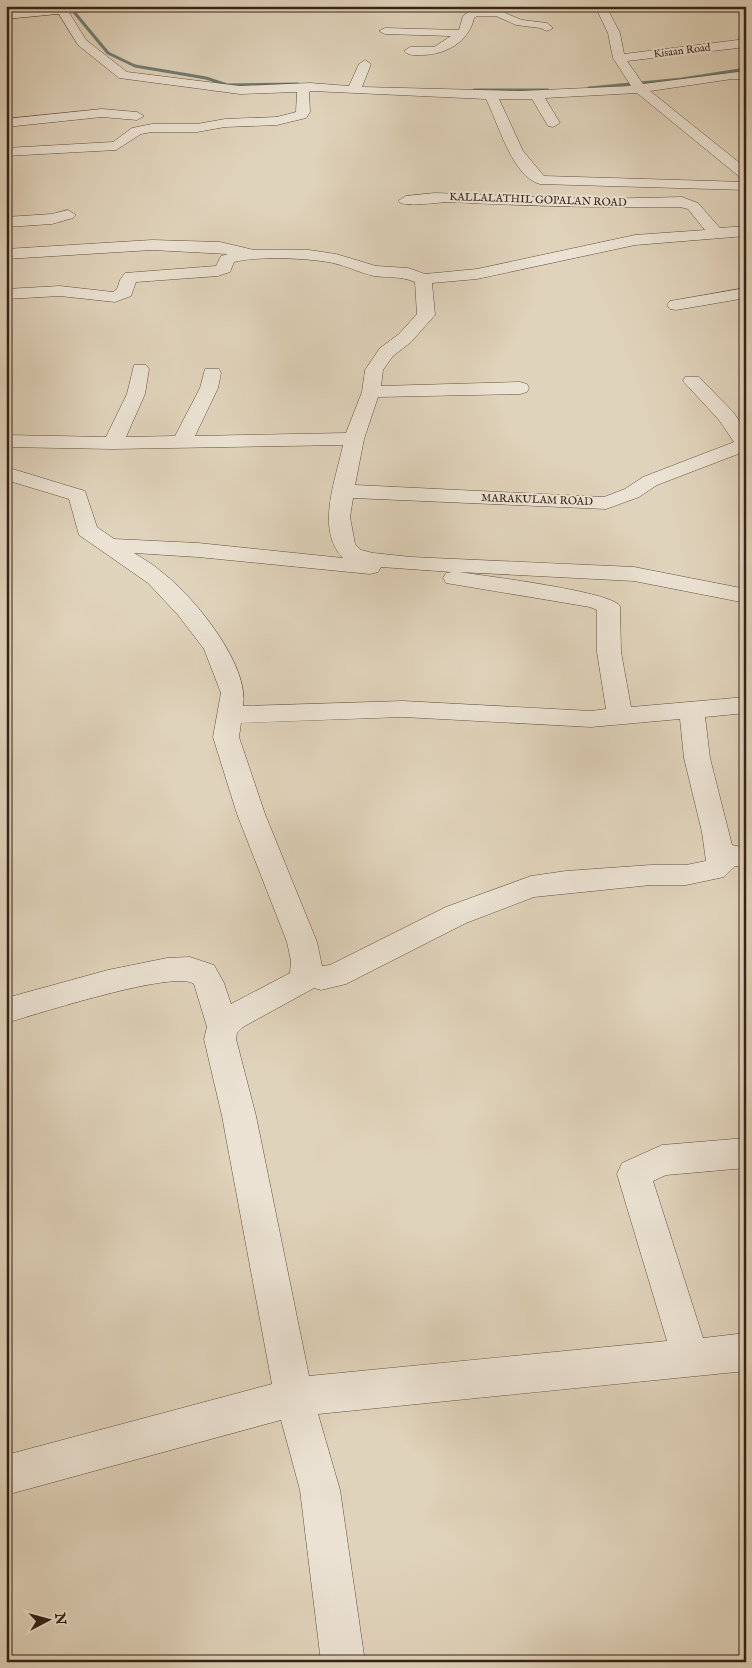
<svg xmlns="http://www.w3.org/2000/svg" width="752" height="1668" viewBox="0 0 752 1668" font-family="'IM FELL English',serif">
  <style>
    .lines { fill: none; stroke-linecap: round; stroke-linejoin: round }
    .stream { stroke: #6e7c71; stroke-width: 3 }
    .minor-casing { stroke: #604f3e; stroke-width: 1 }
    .secondary-casing { stroke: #362315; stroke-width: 1 }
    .minor { fill: #ebe2d3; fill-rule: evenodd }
    .secondary { fill: #ebe2d3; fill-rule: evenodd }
    .labels { text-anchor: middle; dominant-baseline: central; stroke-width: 4; stroke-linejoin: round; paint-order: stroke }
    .far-street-label { font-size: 11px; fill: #362315; stroke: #ebe2d3 }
  </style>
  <rect width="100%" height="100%" fill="#e0d3bb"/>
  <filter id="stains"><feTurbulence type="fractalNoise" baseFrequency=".004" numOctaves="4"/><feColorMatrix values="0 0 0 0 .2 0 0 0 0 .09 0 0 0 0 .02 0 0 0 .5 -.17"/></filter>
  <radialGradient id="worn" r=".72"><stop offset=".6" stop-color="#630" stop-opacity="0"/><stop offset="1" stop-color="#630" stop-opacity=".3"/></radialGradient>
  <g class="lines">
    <path class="stream" d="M 74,12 L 108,53 L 135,66 L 206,78 L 227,85 L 298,84
      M 589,88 L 682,79 L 746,69
      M 474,90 L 548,90"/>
    <defs>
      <path id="minor" d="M 54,6 L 65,6 L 86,40 L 127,72 L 240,86 L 310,83 L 349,86 L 359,64 L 365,60 L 371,64 L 362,87 L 521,91 L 631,86 L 613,58 L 608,33 L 595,6 L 606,6 L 620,33 L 624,54 L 746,39 L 746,47 L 627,61 L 643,84 L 746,71 L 746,79 L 732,79 L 650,91 L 746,168 L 746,179 L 741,178 L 637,93 L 545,98 L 560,123 L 553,127 L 548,126 L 532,99 L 499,99 L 523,151 L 544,176 L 746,182 L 746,190 L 540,184 C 512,177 498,122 486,99 L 312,91 L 309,92 L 310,112 L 306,118 L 277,125 L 225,127 L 197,132 L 152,132 L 141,134 L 116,150 L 6,156 L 6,148 L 113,142 L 132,128 L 152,124 L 197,124 L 225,119 L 277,117 L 296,112 L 297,92 L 240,94 L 119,78 L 78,45 Z
        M 465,6 L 498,10 L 522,20 L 547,23 L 553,28 L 547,31 L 540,28 L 516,25 L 496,16 L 477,16 L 474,18 C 469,42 445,55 422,55 C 415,55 409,56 404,51 L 410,47 L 434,47 L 451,36 L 385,34 L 379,31 L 385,28 L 459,30 L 463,16 L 470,11 Z
        M 102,109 L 137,112 L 144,116 L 137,120 L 102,117 L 6,127 L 6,119 Z
        M 435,193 L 595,199 L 682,197 L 698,203 L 720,228 L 746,226 L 746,236 L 635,245 L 477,279 L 432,283 L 435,315 L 411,342 L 393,356 L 383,370 L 381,386 L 520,382 L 527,384 L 529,388 L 527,392 L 520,394 L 378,397 L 364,439 L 355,485 L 604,497 L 625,489 L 643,477 L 734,442 L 719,420 L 683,381 L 685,377 L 699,377 L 733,412 L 746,430 L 746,451 L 657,485 L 639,497 L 606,509 L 353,498 L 350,517 L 355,544 L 361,550 L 373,553 L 411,557 L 634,567 L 746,589 L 746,603 L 634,581 L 459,572 C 484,576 610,591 620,606 L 621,652 L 631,707 L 746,697 L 746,713 L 705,717 L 710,758 L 732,845 L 746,848 L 746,868 L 735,866 L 724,877 L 686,885 L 651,885 L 534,897 L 466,923 L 346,984 L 321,990 L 314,988 L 243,1027 L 237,1033 L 236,1039 L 256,1116 L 309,1376 L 667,1341 L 617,1174 L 622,1163 L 662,1145 L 746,1138 L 746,1168 L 666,1175 L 653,1181 L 703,1338 L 746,1333 L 746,1371 L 318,1414 L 340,1490 L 365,1662 L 321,1662 L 300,1490 L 281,1420 L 6,1495 L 6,1455 L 272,1384 L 222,1116 L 204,1039 L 207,1027 L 194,984 C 176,969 34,1015 6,1023 L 6,998 L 108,970 L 167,958 L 190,957 L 214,965 L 224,983 L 231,1004 L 290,973 L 291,961 L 287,942 L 237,814 L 213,737 L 221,693 L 204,649 L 178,615 L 148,583 L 79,535 L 69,499 L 6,480 L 6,467 L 85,491 L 97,527 L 114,539 L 198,543 L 343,558 C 315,530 336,479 343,445 L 113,449 L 6,447 L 6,435 L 106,437 L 127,394 L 134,365 L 146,365 L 149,369 L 145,394 L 126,437 L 175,436 L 200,388 L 205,369 L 219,369 L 221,373 L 218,388 L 195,436 L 346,433 L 362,392 L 365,370 L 380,348 L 399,334 L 417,314 L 415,282 C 401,276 388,278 374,276 C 360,273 347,266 333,263 C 310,258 256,256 234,262 L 230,272 L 218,276 L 136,282 L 131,296 L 115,302 L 60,296 L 6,299 L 6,289 L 60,286 L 113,292 L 117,289 L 120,280 L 125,273 L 216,266 L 221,256 L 228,254 L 152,250 L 6,259 L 6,249 L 152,240 L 220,242 L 254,250 L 309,250 L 336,254 L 376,266 L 408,268 L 425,274 L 477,269 L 635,235 L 705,230 L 688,209 L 680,207 C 603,208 527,206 450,202 C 439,202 403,208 398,201 L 406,196 ZM 134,553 L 198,557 L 370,574 L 378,572 L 381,567 L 452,572 L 446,573 L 443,578 L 446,583 L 590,607 L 597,610 L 597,652 L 606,709 L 591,711 L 403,701 L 243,706 C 250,665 194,597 163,573 C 154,565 144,559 134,553 ZM 403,717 L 591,727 L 680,719 L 684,758 L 702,832 L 706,861 L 686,865 L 651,865 L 566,871 L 531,876 L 446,907 L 330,965 L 322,966 L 317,942 L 265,814 L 239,737 L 241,723 Z
        M 68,210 L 76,215 L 73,218 L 52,224 L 6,227 L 6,217 L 52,214 Z
        M 746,288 L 746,298 L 676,310 L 670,309 L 667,305 L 670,301 L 676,300 Z"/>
      <path id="secondary" d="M 72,6 L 114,6 L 109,9 L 6,19 L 6,13 Z"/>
    </defs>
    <use href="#minor" class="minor-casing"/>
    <use href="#secondary" class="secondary-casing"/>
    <use href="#minor" class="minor"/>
    <use href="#secondary" class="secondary"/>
  </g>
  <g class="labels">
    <g class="far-street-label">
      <text transform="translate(682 51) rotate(-7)">Kisaan Road</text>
      <text transform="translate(538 200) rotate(2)">KALLALATHIL GOPALAN ROAD</text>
      <text transform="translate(537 500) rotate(2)">MARAKULAM ROAD</text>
    </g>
  </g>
  <rect width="752" height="1668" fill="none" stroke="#e0d3bb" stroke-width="25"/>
  <rect x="8" y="8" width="737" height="1653" fill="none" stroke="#362315" stroke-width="2.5"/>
  <rect x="12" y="12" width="727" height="1643" fill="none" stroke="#362315"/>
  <g transform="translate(48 1620) rotate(84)" stroke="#ebe2d3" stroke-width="4" paint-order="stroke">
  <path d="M0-4L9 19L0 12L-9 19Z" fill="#362315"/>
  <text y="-8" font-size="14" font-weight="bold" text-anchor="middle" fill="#362315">N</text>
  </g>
  <rect width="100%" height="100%" filter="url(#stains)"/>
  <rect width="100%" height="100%" fill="url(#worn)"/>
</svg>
